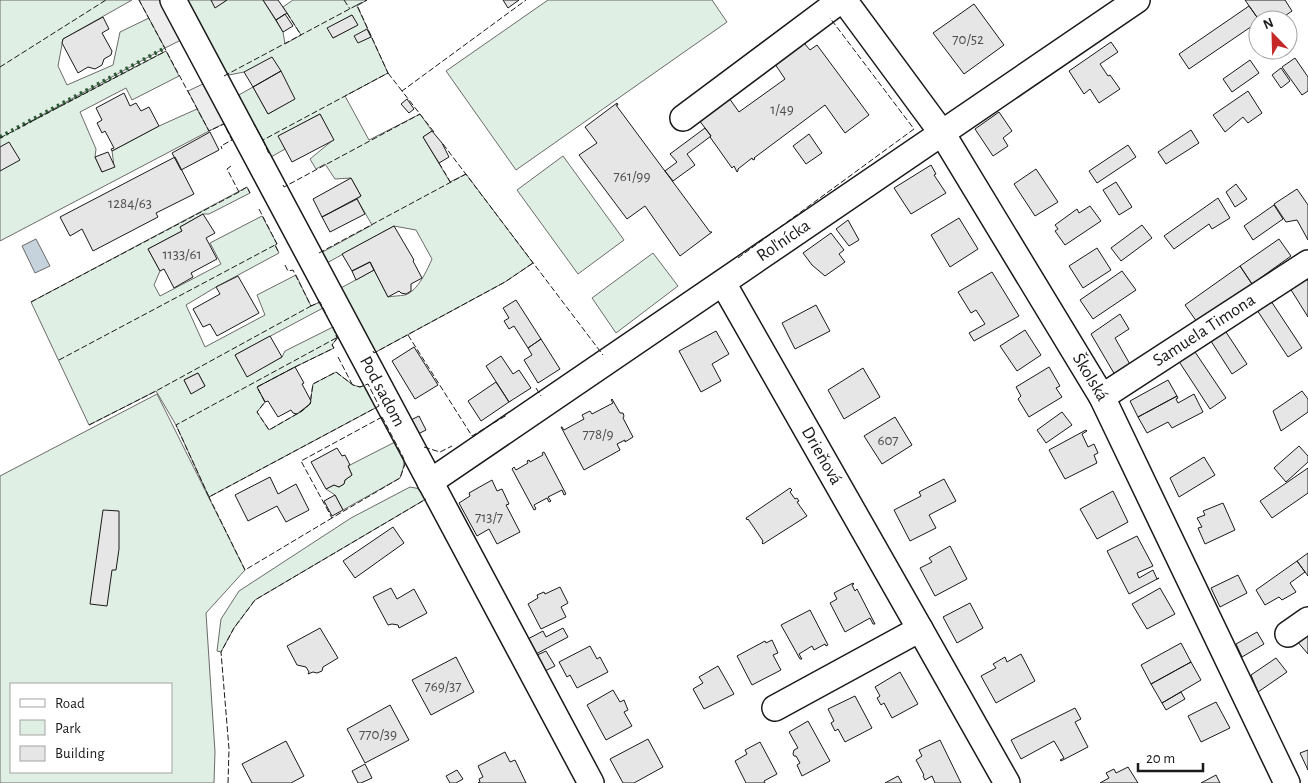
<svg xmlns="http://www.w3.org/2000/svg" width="1308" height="783" viewBox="0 0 1308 783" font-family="'Alegreya Sans',sans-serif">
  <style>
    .green { fill: #e0efe3; stroke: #6a6a6a; fill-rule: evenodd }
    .parking { fill: #ededed; stroke: #6a6a6a }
    .water { fill: #c6d2dc; stroke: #6a6a6a }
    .building { fill: #e6e6e6; stroke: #1a1a1a }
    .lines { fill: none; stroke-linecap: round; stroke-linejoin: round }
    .minor-casing { stroke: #1a1a1a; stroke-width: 28 }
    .minor { stroke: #fff; stroke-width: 25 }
    .hedge { stroke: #2b5a34; stroke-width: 4; stroke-dasharray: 2.5 4; stroke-linecap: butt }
    .fence { stroke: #1a1a1a; stroke-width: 1; stroke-dasharray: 6 2.5; stroke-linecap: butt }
    .labels { text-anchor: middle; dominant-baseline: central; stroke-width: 4; stroke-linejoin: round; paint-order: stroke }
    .number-label { font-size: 15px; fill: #4d4d4d }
    .street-label { font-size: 18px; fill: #1a1a1a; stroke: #fff }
  </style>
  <rect width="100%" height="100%" fill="#fff"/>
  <path class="green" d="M 0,0 L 132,0 L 63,39 L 58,66 L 67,85 L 113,65 L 120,32 L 149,18 L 165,48 L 22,126 L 166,51 L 179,76 L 132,100 L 126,88 L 80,112 L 96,149 L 95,157 L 102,172 L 114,166 L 112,151 L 159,126 L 197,109 L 209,131 L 0,241 Z
    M 184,0 L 211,0 L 216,7 L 227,0 L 263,0 L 283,32 L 285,44 L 301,35 L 283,7 L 293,0 L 367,0 L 357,6 L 388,73 L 345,96 L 369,140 L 420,114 L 432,131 L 423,137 L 450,182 L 466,174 L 533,263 L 505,282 L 374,353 L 339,289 L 374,270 L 388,297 C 393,296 399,296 405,295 C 418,291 427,270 432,259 L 416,230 L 394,226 L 325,264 L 319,254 L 372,225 L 357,199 L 361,196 L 351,178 L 335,179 L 325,164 L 316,169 L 310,159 L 333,140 L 320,114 L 279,136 L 285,149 L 271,157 L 263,140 L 237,96 L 253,87 L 268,114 L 294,99 L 244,72 L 224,76 ZM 352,15 L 357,25 L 333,38 L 328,28 Z
    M 548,0 L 712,0 L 727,22 L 516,170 L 446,71 Z
    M 563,156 L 624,240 L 578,274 L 517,190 Z
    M 247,187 L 250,193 L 209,214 L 203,214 L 180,227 L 182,231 L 148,249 L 160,271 L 154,285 L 160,296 L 221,264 L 210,243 L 262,216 L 277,244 L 275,245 L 279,253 L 216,287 L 186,305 L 205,347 L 265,315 L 257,295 L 296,275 L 311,306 L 320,302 L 323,308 L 235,355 L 247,376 L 282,357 L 285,351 L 333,327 L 338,337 L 332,345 L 334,348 L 295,367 L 258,387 L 265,402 L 257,412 L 269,430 L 302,411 L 310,404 L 313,384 L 336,372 L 353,385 L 360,387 L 368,384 L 379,406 L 209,497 L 176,425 L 156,391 L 89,425 L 31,302 ZM 198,373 L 205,386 L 191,393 L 184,380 Z
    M 653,253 L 678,286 L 616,333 L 592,298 Z
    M 157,394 L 245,570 L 206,613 L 215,752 L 214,783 L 0,783 L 0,476 ZM 11,684 L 171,684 L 171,772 L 11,772 Z
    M 395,442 C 404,459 407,459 400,478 L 343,510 L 335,495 L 326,489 L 334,485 L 339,487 L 344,484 L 345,480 L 352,475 L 348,466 Z
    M 410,487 L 421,489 L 426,499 L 255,600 L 234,628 L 221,652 L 217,651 L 221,619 L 239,591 L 351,518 Z"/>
  <path class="parking" d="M 139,0 L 162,0 L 181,40 L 165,48 Z
    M 205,83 L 229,121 L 209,131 L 188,91 Z"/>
  <path class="water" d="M 36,239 L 50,266 L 35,273 L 22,246 Z"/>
  <path class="building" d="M 211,0 L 227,0 L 215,8 Z
    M 263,0 L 278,0 L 287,13 L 276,20 Z
    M 503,0 L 519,0 L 508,8 Z
    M 1245,0 L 1285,0 L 1292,11 L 1279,20 L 1259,20 Z
    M 974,4 L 1004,45 L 964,74 L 933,33 Z
    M 1249,6 L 1259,20 L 1258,22 L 1189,69 L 1179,54 Z
    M 285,14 L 293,26 L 283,32 L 276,20 Z
    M 352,15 L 358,25 L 333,38 L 327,28 Z
    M 103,17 L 109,29 L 102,33 L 112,51 L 111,55 L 104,59 L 102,65 L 95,69 L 88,67 L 78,73 L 62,43 L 63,39 Z
    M 367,29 L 371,37 L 358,43 L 354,36 Z
    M 1111,42 L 1118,52 L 1100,64 L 1108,76 L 1110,75 L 1120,89 L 1099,103 L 1090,89 L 1084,94 L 1069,71 Z
    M 804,43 L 810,50 L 817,45 L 869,115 L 845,133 L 825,105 L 754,158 L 755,159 L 753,160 L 752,158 L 738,169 L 738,171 L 737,172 L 734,166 L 732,168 L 710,137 L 711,136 L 699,120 L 729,98 L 739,112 L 785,79 L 775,64 Z
    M 272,57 L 281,71 L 253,87 L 244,72 Z
    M 1295,58 L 1308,77 L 1308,91 L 1302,95 L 1282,67 Z
    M 1250,60 L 1259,73 L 1232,92 L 1223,79 Z
    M 1281,68 L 1290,81 L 1281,88 L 1272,75 Z
    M 281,71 L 295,99 L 268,114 L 253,87 Z
    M 1248,91 L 1262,113 L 1248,123 L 1243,117 L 1225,132 L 1213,115 Z
    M 124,93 L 130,106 L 136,103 L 141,111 L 149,107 L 159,126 L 112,151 L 111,149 L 114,148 L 105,131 L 102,133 L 97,123 L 102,120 L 96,108 Z
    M 407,99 L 414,109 L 409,113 L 401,104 Z
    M 617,103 L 618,105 L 616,105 L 710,232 L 712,232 L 680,256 L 645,206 L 627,219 L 579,155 L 597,143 L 585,127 Z
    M 999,112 L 1012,131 L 1003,138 L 1008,146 L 993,156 L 975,129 Z
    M 320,114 L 334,140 L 292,162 L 278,136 Z
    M 705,128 L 711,136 L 687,154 L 695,165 L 673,181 L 665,171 L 677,162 L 670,154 Z
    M 1191,130 L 1199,143 L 1166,164 L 1158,152 Z
    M 432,131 L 442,143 L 449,157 L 439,163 L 423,137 Z
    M 210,132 L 219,150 L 181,170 L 172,153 Z
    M 809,134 L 822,153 L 806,164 L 793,146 Z
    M 9,142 L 20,160 L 0,171 L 0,147 Z
    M 1128,145 L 1136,157 L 1097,183 L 1089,171 Z
    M 108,152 L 115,167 L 102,172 L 95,157 Z
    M 175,157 L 194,194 L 156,213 L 158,217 L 93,251 L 82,229 L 70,236 L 60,217 Z
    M 931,165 L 936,174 L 934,175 L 946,193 L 911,214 L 894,188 Z
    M 1036,169 L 1058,202 L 1035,216 L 1014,184 Z
    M 351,178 L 361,196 L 322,217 L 313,199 Z
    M 1116,182 L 1132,207 L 1119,215 L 1103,190 Z
    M 1236,184 L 1247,199 L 1235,207 L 1226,192 Z
    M 1297,189 L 1308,205 L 1308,240 L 1297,220 L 1286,222 L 1274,204 Z
    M 1218,198 L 1230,218 L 1212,229 L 1209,224 L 1174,249 L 1164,236 Z
    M 357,199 L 365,214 L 330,232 L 322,217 Z
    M 1274,205 L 1283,219 L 1253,240 L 1244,226 Z
    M 1090,206 L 1101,221 L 1065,245 L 1055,231 L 1058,229 L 1055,225 L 1077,209 L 1079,213 Z
    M 203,214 L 215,233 L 206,238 L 217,259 L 191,273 L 193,277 L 174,288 L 164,269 L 160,271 L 148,249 L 182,231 L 180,227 Z
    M 959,218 L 978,249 L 950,267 L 931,235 Z
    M 848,220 L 859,240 L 849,246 L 836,229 Z
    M 1142,225 L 1152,238 L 1121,261 L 1111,248 Z
    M 394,226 L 414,260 L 413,261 L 422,278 L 411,284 L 411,291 L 406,294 L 401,293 L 399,291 L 388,297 L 370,262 L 352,271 L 342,254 Z
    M 831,233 L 844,250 L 839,254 L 845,262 L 825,276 L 812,265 L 803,253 Z
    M 1279,239 L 1291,256 L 1252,284 L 1240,266 Z
    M 1097,248 L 1111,270 L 1083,288 L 1069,266 Z
    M 370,262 L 374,270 L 356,280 L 352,271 Z
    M 1240,266 L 1252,284 L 1197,322 L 1185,305 Z
    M 1122,271 L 1136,290 L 1093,319 L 1080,300 Z
    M 992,272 L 1019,316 L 974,341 L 969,333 L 985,324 L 976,310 L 971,313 L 958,292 Z
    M 1304,274 L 1308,281 L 1308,317 L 1288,285 Z
    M 238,276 L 259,313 L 217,336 L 210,324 L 203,327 L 193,309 L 220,294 L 216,287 Z
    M 1269,298 L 1302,348 L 1288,357 L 1255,307 Z
    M 516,300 L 541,339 L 528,348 L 514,326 L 509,329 L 504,321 L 509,318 L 503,308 Z
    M 816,305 L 830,331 L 795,349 L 782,323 Z
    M 1120,314 L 1129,329 L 1115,338 L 1131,366 L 1115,375 L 1091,334 Z
    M 1224,329 L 1247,364 L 1232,374 L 1209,338 Z
    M 1025,330 L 1041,355 L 1017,371 L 1000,346 Z
    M 716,331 L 729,354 L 712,364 L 721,381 L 701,392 L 679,351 Z
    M 270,336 L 282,357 L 247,377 L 235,355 Z
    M 541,339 L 560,369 L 538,383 L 524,360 L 532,355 L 528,348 Z
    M 414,347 L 438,385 L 415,399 L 392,361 Z
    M 1193,349 L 1226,398 L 1210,409 L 1178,360 Z
    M 501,356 L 513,374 L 519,370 L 531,388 L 509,402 L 486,366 Z
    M 295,367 L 304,383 L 302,384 L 311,401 L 310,404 L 297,414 L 293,413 L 291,410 L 278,417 L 268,401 L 265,402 L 257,387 Z
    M 1049,367 L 1060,386 L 1056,388 L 1062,397 L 1029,417 L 1018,399 L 1021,396 L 1016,387 Z
    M 863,368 L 880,397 L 844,419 L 828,390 Z
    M 198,373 L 205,386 L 191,394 L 184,380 Z
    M 1168,380 L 1177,396 L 1138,417 L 1130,401 Z
    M 496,382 L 509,402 L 481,421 L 468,401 Z
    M 1302,391 L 1308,399 L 1308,412 L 1281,431 L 1273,411 Z
    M 1194,394 L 1203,412 L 1172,428 L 1168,422 L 1147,433 L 1138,417 L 1177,396 L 1178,398 L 1176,399 L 1178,403 Z
    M 612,399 L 620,413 L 623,413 L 624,416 L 623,418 L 633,437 L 625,442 L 625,440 L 617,444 L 620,450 L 584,470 L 561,427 L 562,427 L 564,430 L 584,419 L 582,415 L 590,411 L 592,414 L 613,403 L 611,400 Z
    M 1062,412 L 1072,425 L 1046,443 L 1037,430 Z
    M 419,416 L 426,430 L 418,434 L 411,420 Z
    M 895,417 L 912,445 L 882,464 L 864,436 Z
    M 1086,430 L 1087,431 L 1082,434 L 1088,447 L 1094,444 L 1098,453 L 1094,455 L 1097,463 L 1065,479 L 1049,450 Z
    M 1299,446 L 1308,456 L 1308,462 L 1286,482 L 1274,468 Z
    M 337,448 L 342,456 L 345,455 L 350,465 L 348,466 L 352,475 L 345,480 L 344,484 L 339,487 L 334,485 L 326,489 L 311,462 Z
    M 544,452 L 566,494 L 564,495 L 562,490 L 548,497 L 551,501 L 549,502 L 547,498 L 534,505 L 536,509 L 534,510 L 512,469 L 514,467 L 516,470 L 528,463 L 527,461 L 529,460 L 530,462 L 543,455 L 542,453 Z
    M 1204,457 L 1215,475 L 1179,497 L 1170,478 Z
    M 1308,468 L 1308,493 L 1272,518 L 1260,501 Z
    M 270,477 L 278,494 L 296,484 L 309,510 L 286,522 L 277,506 L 248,521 L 235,495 Z
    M 944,479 L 956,501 L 929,515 L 936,528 L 910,541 L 894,510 L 921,496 L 919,492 Z
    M 492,480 L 497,491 L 502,489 L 509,504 L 506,505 L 520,532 L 497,544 L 489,529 L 477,536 L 459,503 L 470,496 L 469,493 Z
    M 790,488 L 792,490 L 790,492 L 795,499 L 797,498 L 799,501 L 797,502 L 807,516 L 763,544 L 762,543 L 763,541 L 748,519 L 747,520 L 746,518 Z
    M 1113,491 L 1128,522 L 1097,539 L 1080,509 Z
    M 335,495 L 343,510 L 332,516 L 324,501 Z
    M 1223,503 L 1235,530 L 1205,544 L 1198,528 L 1202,527 L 1197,518 L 1205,515 L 1203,511 Z
    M 103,510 L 119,511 L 119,549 L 116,570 L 112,570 L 107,606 L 90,604 Z
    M 393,527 L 404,543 L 355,578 L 343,561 Z
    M 1137,536 L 1153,566 L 1137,573 L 1139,578 L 1153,570 L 1157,579 L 1159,578 L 1129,594 L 1107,551 Z
    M 950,546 L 967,579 L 935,596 L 920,568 L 932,562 L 929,558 Z
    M 1308,553 L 1308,576 L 1297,561 Z
    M 1297,561 L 1305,572 L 1290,583 L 1296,592 L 1282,600 L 1279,597 L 1265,605 L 1256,590 Z
    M 1238,575 L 1247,593 L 1220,607 L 1211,588 Z
    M 853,583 L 854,584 L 852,585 L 855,591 L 857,589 L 875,624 L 873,624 L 870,618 L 845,632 L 830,603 L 837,599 L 834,593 Z
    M 560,587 L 568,603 L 561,607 L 566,617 L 541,629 L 528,604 L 538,598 L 537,595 L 544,592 L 545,594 Z
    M 391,588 L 397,599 L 414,589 L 427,613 L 399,628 L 398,625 L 392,624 L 388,625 L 373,597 Z
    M 1160,588 L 1175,614 L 1147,629 L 1132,604 Z
    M 970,603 L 983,628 L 957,643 L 943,617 Z
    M 810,610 L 828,645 L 826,646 L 825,644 L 814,650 L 812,646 L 799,654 L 802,659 L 800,659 L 781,625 Z
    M 320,628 L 338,658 L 323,667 L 322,671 L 317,673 L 313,672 L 308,674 L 309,672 L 306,667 L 297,665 L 287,646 Z
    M 563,628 L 568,637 L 534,655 L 526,640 L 543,631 L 546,637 Z
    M 1308,631 L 1308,654 L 1296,640 Z
    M 1257,632 L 1264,644 L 1242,657 L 1236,644 Z
    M 772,640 L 778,653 L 773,655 L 781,670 L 752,685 L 737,656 L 765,641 L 766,643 Z
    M 1181,643 L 1191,662 L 1151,684 L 1141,665 Z
    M 590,646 L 597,659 L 600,657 L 608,672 L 577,688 L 570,675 L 567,677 L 559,662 Z
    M 546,651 L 555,666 L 543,672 L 535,656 Z
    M 1021,654 L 1035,681 L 996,703 L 981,676 L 996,668 L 993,664 L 1005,657 L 1007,662 Z
    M 456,657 L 474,692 L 431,715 L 412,680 Z
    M 1276,658 L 1287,672 L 1258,692 L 1251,675 Z
    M 1191,662 L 1201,680 L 1162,703 L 1151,684 Z
    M 718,666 L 734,694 L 704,709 L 693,689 L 703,683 L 699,677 Z
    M 900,672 L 918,704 L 892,718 L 884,703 L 881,705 L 877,698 L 880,696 L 875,687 Z
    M 613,690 L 620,702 L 624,700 L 628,710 L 624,712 L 632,726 L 606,740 L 587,705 Z
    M 1181,692 L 1185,699 L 1166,710 L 1162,703 Z
    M 855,696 L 872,728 L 845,742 L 838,729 L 835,731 L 831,723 L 834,721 L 828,709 Z
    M 1216,702 L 1230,728 L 1201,742 L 1188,716 Z
    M 390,705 L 409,740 L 365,763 L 347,729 Z
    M 1075,708 L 1081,719 L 1075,722 L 1088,747 L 1061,761 L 1060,760 L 1064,758 L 1054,741 L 1021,759 L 1011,740 Z
    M 808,721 L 830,761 L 802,776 L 797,765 L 800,763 L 796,756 L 794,756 L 793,754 L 794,750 L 798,748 L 789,732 Z
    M 648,739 L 663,767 L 634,783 L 623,783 L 610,759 Z
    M 940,740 L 961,783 L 935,783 L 932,776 L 925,780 L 923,776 L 924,775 L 916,760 L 922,756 L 919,750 Z
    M 286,741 L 304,776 L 291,783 L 252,783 L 242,764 Z
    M 760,742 L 777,774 L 764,781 L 765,783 L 746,783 L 735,761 L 747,754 L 745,750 Z
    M 1308,750 L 1308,770 L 1300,753 Z
    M 505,752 L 510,762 L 515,760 L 526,783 L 478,783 L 480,782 L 479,779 L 483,777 L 478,766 Z
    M 365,764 L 372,778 L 361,783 L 358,783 L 352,771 Z
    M 1128,767 L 1138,783 L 1100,783 L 1109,778 L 1106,773 L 1114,769 L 1116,773 Z
    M 457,770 L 463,779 L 456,783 L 450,783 L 446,776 Z
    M 1216,775 L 1220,783 L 1201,783 Z
    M 898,776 L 902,783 L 885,783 Z"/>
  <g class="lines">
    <defs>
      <g id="minor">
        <path id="s1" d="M 173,0 L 591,783"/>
        <path id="s2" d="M 844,0 L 942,133 L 1102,397 L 1287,783"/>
        <path d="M 683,118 L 841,0"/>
        <path id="s3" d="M 723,283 L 920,629 L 1007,783"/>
        <path id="s4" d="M 1102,397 L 1308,263"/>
        <path id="s5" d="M 430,482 L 1137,0"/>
        <path d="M 1288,634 L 1308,620"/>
        <path d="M 775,708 L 920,629"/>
      </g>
    </defs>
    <use href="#minor" class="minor-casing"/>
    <use href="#minor" class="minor"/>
    <path class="hedge" d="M 0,137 L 165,48"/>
    <path class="fence" d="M 139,0 L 209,131 L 224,124 L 232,140 L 221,146 L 222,149
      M 344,0 L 350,9
      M 357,5 L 367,0
      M 287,13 L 301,35
      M 0,67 L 106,0
      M 388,73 L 402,91
      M 224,76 L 357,5 L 388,73 L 263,140 L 254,124
      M 434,132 L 402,91 L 526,0
      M 0,138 L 166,51
      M 263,140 L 269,154
      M 443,144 L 603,355
      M 439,163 L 451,183
      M 231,166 L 227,169 L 239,192
      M 283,185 L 284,187 L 420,114
      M 259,209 L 277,244 L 275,245 L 279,253
      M 319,253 L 466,174
      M 738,258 L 914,129 L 830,18
      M 285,265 L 288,271 L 293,270 L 311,306 L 320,302 L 327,316
      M 31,302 L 239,192 L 247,187 L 250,193
      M 333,327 L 337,338
      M 408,335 L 472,436 L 507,415
      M 338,337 L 332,345 L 334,348 L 295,367 L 257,387 L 265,402 L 257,412 L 269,430 L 302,411 L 310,404 L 313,384 L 336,372 L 353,385 L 360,387 L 368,384 L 379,406 L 209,497 L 176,425 Z
      M 373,351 L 374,353 L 505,282 L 533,263
      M 338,357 L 352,384
      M 59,360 L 275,245
      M 536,388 L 541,396
      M 382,417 L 403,457 L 405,464 L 400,478 L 332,518 L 301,461 Z
      M 89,425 L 156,391 L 311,306
      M 424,447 L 440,452 L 452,446
      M 210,497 L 209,497 L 245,570 L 332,518
      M 228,783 L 229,749 L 221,652 L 234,628 L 255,600 L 426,499"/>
  </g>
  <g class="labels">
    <g class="number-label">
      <text x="968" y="39">70/52</text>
      <text x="782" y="109">1/49</text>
      <text x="632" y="176">761/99</text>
      <text x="130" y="203">1284/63</text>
      <text x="182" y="254">1133/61</text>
      <text x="598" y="434">778/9</text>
      <text x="888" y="440">607</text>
      <text x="489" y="517">713/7</text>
      <text x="443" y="686">769/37</text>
      <text x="378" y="734">770/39</text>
    </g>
    <g class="street-label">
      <text stroke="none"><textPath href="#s5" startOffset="428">Roľnícka</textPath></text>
      <text stroke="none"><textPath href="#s4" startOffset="122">Samuela Timona</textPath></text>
      <text stroke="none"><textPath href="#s2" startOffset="451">Školská</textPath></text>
      <text stroke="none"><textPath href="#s1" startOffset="444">Pod sadom</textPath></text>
      <text stroke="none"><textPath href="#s3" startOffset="199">Drieňová</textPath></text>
    </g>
  </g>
  <rect x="10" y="683" width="162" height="90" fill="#ffffff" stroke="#a3a3a3"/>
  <rect x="20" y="699" width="25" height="8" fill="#ffffff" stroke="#a3a3a3"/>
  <text x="55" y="708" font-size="15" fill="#1a1a1a">Road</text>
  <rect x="20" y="720" width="25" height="15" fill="#e0efe3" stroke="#a3a3a3"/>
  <text x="55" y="733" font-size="15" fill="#1a1a1a">Park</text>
  <rect x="20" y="746" width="25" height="15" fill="#e6e6e6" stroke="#a3a3a3"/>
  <text x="55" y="758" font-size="15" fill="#1a1a1a">Building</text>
  <g transform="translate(1273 35) rotate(337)"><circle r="24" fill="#ffffff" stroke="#a3a3a3"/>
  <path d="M0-4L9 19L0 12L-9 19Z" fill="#c62828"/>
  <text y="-8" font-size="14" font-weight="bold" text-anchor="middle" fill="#1a1a1a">N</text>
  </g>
  <path d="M1138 763v8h65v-8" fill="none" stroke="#1a1a1a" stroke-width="2.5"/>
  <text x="1146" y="763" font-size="15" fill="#1a1a1a" stroke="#ffffff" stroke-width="4" paint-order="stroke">20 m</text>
</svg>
